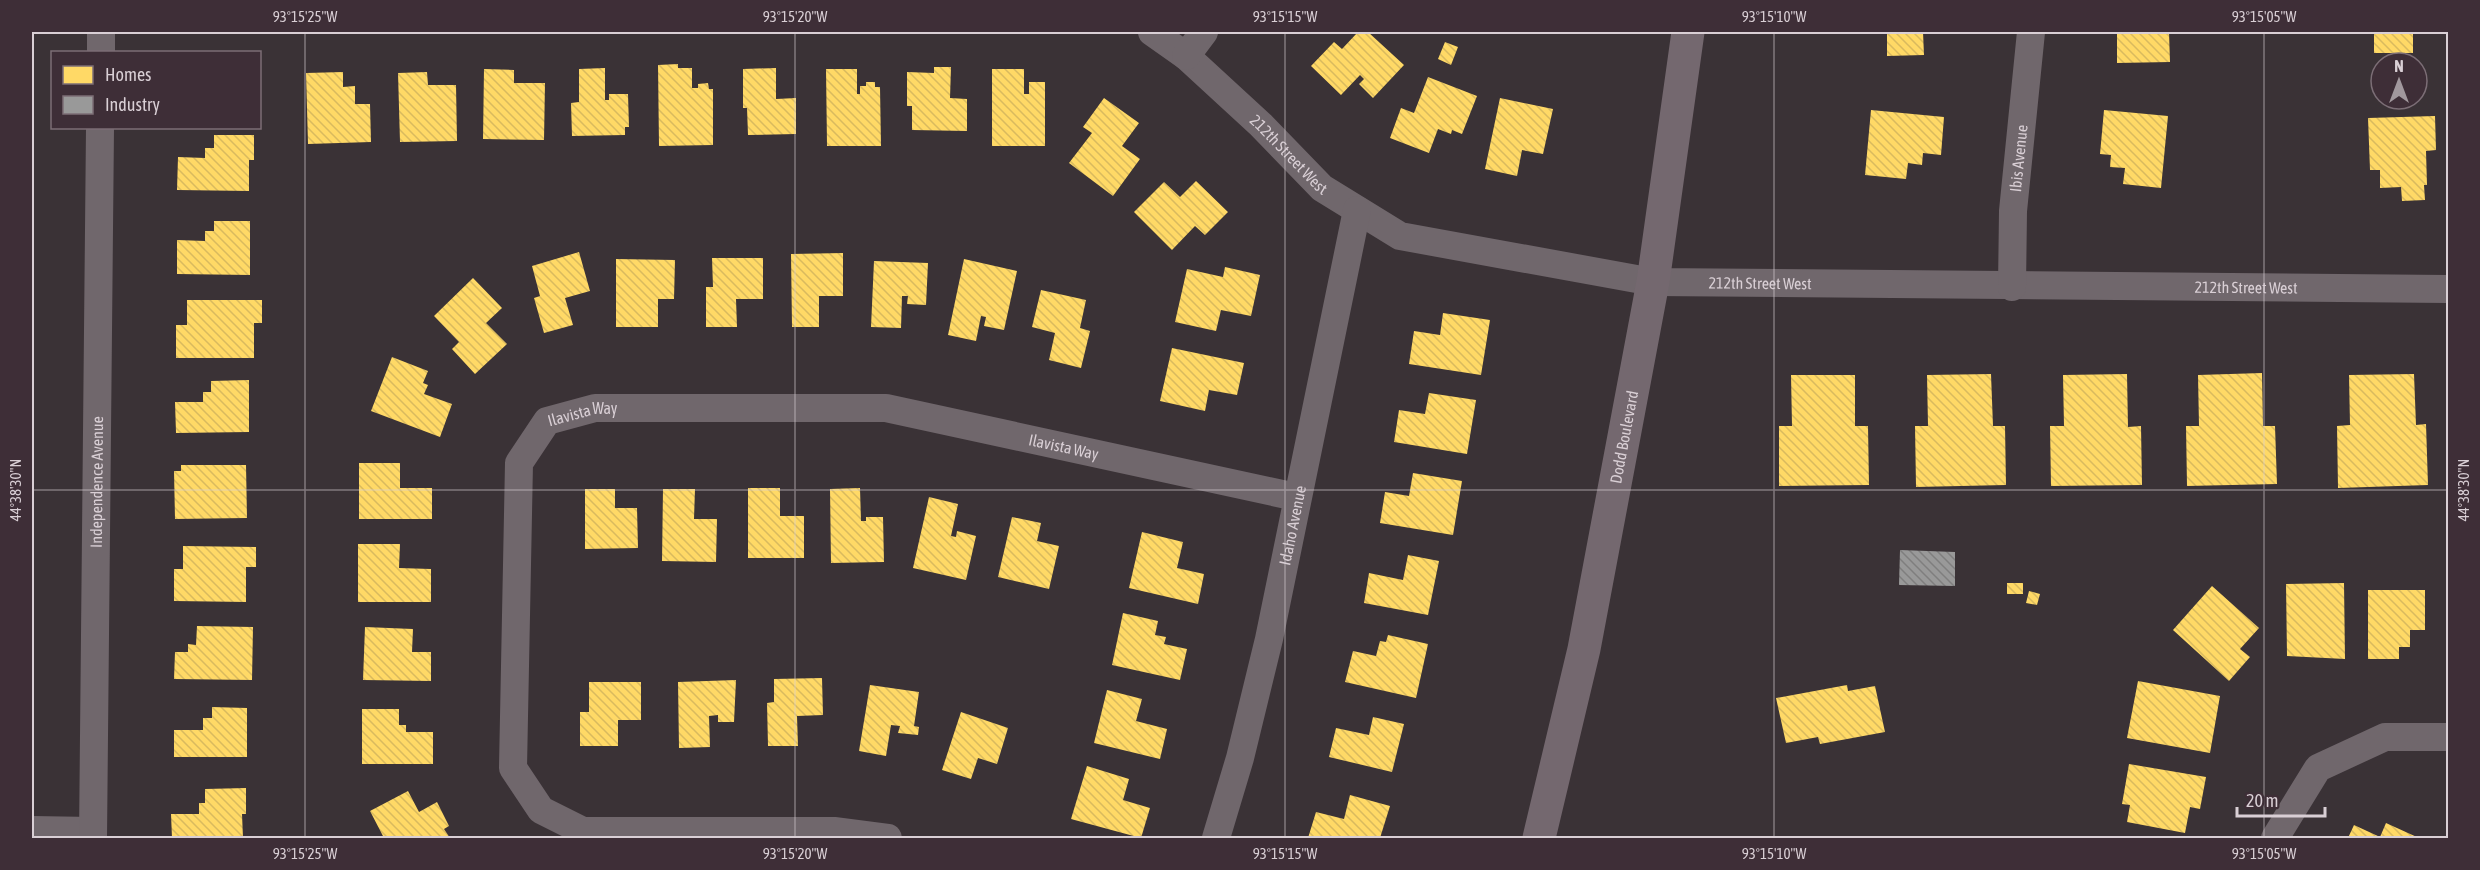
<svg xmlns="http://www.w3.org/2000/svg" width="2480" height="870" viewBox="0 0 2480 870" font-family="'Asap Condensed',sans-serif">
  <style>
    .homes { fill: url(#homes-back-hatch) }
    .industry { fill: url(#industry-back-hatch) }
    .lines { fill: none; stroke-linecap: round; stroke-linejoin: round }
    .minor { stroke: #70676c; stroke-width: 28 }
    .secondary { stroke: #74686f; stroke-width: 33 }
    .ticks { fill: none; stroke: #d9cfd5; stroke-width: 1.5; stroke-opacity: 0.45 }
    .labels { text-anchor: middle; dominant-baseline: central; stroke-width: 6; stroke-linejoin: round; paint-order: stroke }
    .street-label { font-size: 16px; fill: #d9cfd5; stroke: #3e2e37 }
    .neatline { fill: none; stroke: #d9cfd5; stroke-width: 2 }
    .ticks-label { font-size: 15px; text-anchor: middle; fill: #d9cfd5 }
  </style>
  <defs>
    <pattern id="homes-back-hatch" width="6" height="6" patternUnits="userSpaceOnUse" patternTransform="scale(1.5)"><rect width="6" height="6" fill="#ffd966"/><path d="M-1 5l2 2M0 0l6 6M5-1l2 2" fill="none" stroke="#d9ba5e"/></pattern>
    <pattern id="industry-back-hatch" width="6" height="6" patternUnits="userSpaceOnUse" patternTransform="scale(1.5)"><rect width="6" height="6" fill="#999"/><path d="M-1 5l2 2M0 0l6 6M5-1l2 2" fill="none" stroke="#7f7e7e"/></pattern>
  </defs>
  <rect width="100%" height="100%" fill="#3a3236"/>
  <path class="homes" d="M 1358,32 L 1368,32 L 1404,65 L 1373,98 L 1359,84 L 1364,79 L 1360,75 L 1341,95 L 1311,66 L 1334,42 L 1342,49 Z
    M 1887,32 L 1923,32 L 1924,55 L 1887,56 Z
    M 2117,32 L 2169,32 L 2170,62 L 2117,63 Z
    M 2374,32 L 2413,32 L 2413,53 L 2374,53 Z
    M 1445,42 L 1458,47 L 1451,65 L 1438,59 Z
    M 678,64 L 678,68 L 692,68 L 692,88 L 698,88 L 698,84 L 708,83 L 709,89 L 713,89 L 713,145 L 659,146 L 658,65 Z
    M 934,67 L 951,67 L 950,98 L 967,99 L 967,131 L 912,130 L 912,106 L 907,106 L 907,72 L 934,73 Z
    M 605,68 L 605,100 L 609,100 L 609,94 L 628,94 L 629,127 L 625,127 L 625,135 L 572,136 L 571,103 L 579,102 L 579,69 Z
    M 776,68 L 776,99 L 796,98 L 796,134 L 748,135 L 747,108 L 743,108 L 743,69 Z
    M 484,69 L 514,70 L 514,83 L 545,83 L 544,140 L 483,139 Z
    M 826,69 L 857,69 L 857,94 L 860,94 L 860,86 L 866,86 L 866,82 L 875,82 L 875,87 L 880,87 L 881,146 L 827,146 Z
    M 992,69 L 1024,69 L 1024,94 L 1029,94 L 1029,82 L 1045,82 L 1045,146 L 992,146 Z
    M 343,72 L 343,87 L 355,86 L 355,104 L 370,104 L 371,142 L 308,144 L 306,73 Z
    M 427,72 L 428,85 L 456,85 L 457,141 L 400,142 L 398,73 Z
    M 1428,77 L 1477,96 L 1462,134 L 1452,130 L 1451,134 L 1438,129 L 1429,153 L 1390,138 L 1401,108 L 1414,113 Z
    M 1104,98 L 1139,123 L 1122,146 L 1140,159 L 1113,196 L 1069,163 L 1092,133 L 1083,127 Z
    M 1500,98 L 1553,109 L 1543,154 L 1522,150 L 1517,176 L 1485,169 Z
    M 1871,110 L 1944,117 L 1941,155 L 1923,153 L 1922,165 L 1908,163 L 1906,179 L 1865,175 Z
    M 2104,110 L 2168,116 L 2161,188 L 2123,184 L 2125,168 L 2110,167 L 2111,155 L 2100,154 Z
    M 2435,116 L 2436,150 L 2426,151 L 2427,185 L 2424,185 L 2425,200 L 2402,201 L 2401,187 L 2380,188 L 2380,170 L 2370,170 L 2368,118 Z
    M 214,135 L 254,135 L 254,160 L 249,160 L 249,191 L 177,190 L 178,157 L 205,158 L 205,148 L 214,148 Z
    M 1196,181 L 1228,212 L 1205,235 L 1195,226 L 1172,250 L 1134,212 L 1164,182 L 1180,197 Z
    M 214,221 L 250,221 L 250,275 L 177,274 L 177,240 L 205,241 L 205,231 L 214,231 Z
    M 579,252 L 590,291 L 565,298 L 573,325 L 544,333 L 534,298 L 540,296 L 532,266 Z
    M 843,253 L 843,296 L 819,296 L 819,327 L 792,327 L 791,254 Z
    M 712,258 L 763,258 L 763,299 L 736,299 L 737,327 L 706,327 L 706,287 L 713,287 Z
    M 616,259 L 675,260 L 674,299 L 658,299 L 658,327 L 616,327 Z
    M 964,259 L 1017,271 L 1004,330 L 984,326 L 986,317 L 981,316 L 976,341 L 948,335 Z
    M 874,261 L 928,263 L 926,305 L 907,304 L 908,296 L 902,296 L 901,328 L 871,327 Z
    M 1225,267 L 1260,275 L 1251,316 L 1221,310 L 1216,331 L 1175,322 L 1187,269 L 1223,277 Z
    M 473,278 L 502,308 L 486,323 L 507,344 L 475,374 L 452,349 L 459,342 L 434,316 Z
    M 1041,290 L 1086,300 L 1080,328 L 1090,331 L 1081,368 L 1049,360 L 1055,333 L 1032,327 Z
    M 187,300 L 262,300 L 262,323 L 254,323 L 254,358 L 176,358 L 176,325 L 187,325 Z
    M 1443,313 L 1490,320 L 1481,375 L 1409,364 L 1414,331 L 1440,335 Z
    M 1172,348 L 1244,363 L 1237,395 L 1209,390 L 1205,411 L 1160,401 Z
    M 392,357 L 428,371 L 423,383 L 428,385 L 424,394 L 452,404 L 440,437 L 371,411 Z
    M 2262,373 L 2263,426 L 2275,426 L 2277,484 L 2187,486 L 2186,426 L 2199,426 L 2198,375 Z
    M 1991,374 L 1993,426 L 2005,426 L 2006,485 L 1916,487 L 1915,426 L 1928,426 L 1927,375 Z
    M 2127,374 L 2128,427 L 2141,426 L 2142,485 L 2051,486 L 2050,426 L 2064,426 L 2063,375 Z
    M 2414,374 L 2416,425 L 2426,424 L 2428,485 L 2338,488 L 2337,426 L 2350,425 L 2349,375 Z
    M 1791,375 L 1855,375 L 1855,426 L 1868,426 L 1869,485 L 1779,486 L 1779,426 L 1792,426 Z
    M 249,380 L 249,432 L 176,433 L 175,402 L 203,402 L 203,392 L 211,392 L 211,381 Z
    M 1429,393 L 1476,400 L 1467,454 L 1394,442 L 1399,410 L 1425,414 Z
    M 359,463 L 400,463 L 400,488 L 432,488 L 432,519 L 359,519 Z
    M 181,465 L 246,465 L 247,518 L 175,519 L 174,471 L 181,471 Z
    M 1413,473 L 1462,481 L 1453,535 L 1380,523 L 1385,492 L 1409,496 Z
    M 748,488 L 780,488 L 780,516 L 804,516 L 804,558 L 748,558 Z
    M 860,488 L 861,521 L 866,521 L 866,517 L 883,517 L 884,562 L 831,563 L 830,489 Z
    M 585,489 L 615,489 L 615,508 L 637,508 L 638,548 L 585,549 Z
    M 663,489 L 695,489 L 694,519 L 717,519 L 716,562 L 662,561 Z
    M 929,497 L 958,504 L 951,536 L 956,537 L 957,531 L 976,536 L 966,580 L 913,568 Z
    M 1012,517 L 1041,523 L 1037,541 L 1059,546 L 1049,589 L 998,577 Z
    M 1142,532 L 1183,542 L 1177,568 L 1204,574 L 1198,604 L 1129,588 Z
    M 358,544 L 400,544 L 399,568 L 431,569 L 431,602 L 358,602 Z
    M 183,546 L 256,547 L 256,567 L 246,567 L 246,602 L 174,601 L 174,569 L 183,569 Z
    M 1408,555 L 1439,561 L 1428,615 L 1364,603 L 1369,573 L 1403,580 Z
    M 2007,583 L 2023,583 L 2023,594 L 2007,594 Z
    M 2344,583 L 2345,659 L 2287,656 L 2286,584 Z
    M 2212,586 L 2259,628 L 2240,649 L 2250,657 L 2229,681 L 2173,630 Z
    M 2368,590 L 2425,590 L 2425,630 L 2410,630 L 2410,647 L 2399,647 L 2399,659 L 2368,659 Z
    M 2029,591 L 2040,594 L 2037,605 L 2026,603 Z
    M 1123,613 L 1158,621 L 1155,635 L 1166,637 L 1164,644 L 1187,649 L 1180,680 L 1112,665 Z
    M 197,626 L 253,627 L 252,680 L 174,679 L 175,652 L 188,652 L 188,644 L 196,645 Z
    M 365,627 L 413,629 L 412,652 L 431,652 L 431,681 L 363,680 Z
    M 1388,635 L 1428,644 L 1416,698 L 1345,682 L 1353,651 L 1376,656 L 1380,641 L 1386,642 Z
    M 822,678 L 823,715 L 797,716 L 798,746 L 768,746 L 767,703 L 774,702 L 774,679 Z
    M 736,680 L 734,722 L 718,722 L 718,715 L 709,716 L 710,747 L 679,748 L 678,682 Z
    M 2138,681 L 2220,696 L 2210,753 L 2127,738 Z
    M 589,682 L 641,682 L 641,720 L 618,720 L 618,746 L 580,746 L 580,712 L 589,712 Z
    M 870,685 L 919,692 L 914,726 L 919,727 L 918,735 L 898,733 L 900,726 L 891,725 L 886,756 L 859,751 Z
    M 1847,685 L 1848,691 L 1875,686 L 1885,732 L 1820,744 L 1818,737 L 1786,743 L 1776,698 Z
    M 1107,690 L 1142,699 L 1136,721 L 1167,729 L 1160,759 L 1094,743 Z
    M 212,707 L 247,708 L 247,757 L 174,757 L 174,730 L 203,730 L 203,718 L 212,718 Z
    M 362,709 L 399,709 L 399,725 L 406,725 L 406,732 L 433,732 L 433,764 L 362,764 Z
    M 961,712 L 1008,728 L 997,764 L 978,758 L 971,779 L 942,770 Z
    M 1373,717 L 1404,724 L 1392,772 L 1329,757 L 1336,728 L 1369,735 Z
    M 2129,764 L 2206,777 L 2200,809 L 2190,807 L 2185,833 L 2127,822 L 2130,805 L 2122,804 Z
    M 1087,766 L 1129,779 L 1123,800 L 1150,808 L 1141,838 L 1071,819 Z
    M 246,788 L 246,814 L 242,814 L 243,838 L 172,838 L 171,814 L 199,814 L 199,803 L 205,803 L 205,789 Z
    M 408,791 L 419,812 L 437,802 L 449,826 L 444,829 L 450,838 L 384,838 L 370,811 Z
    M 1350,795 L 1390,806 L 1380,838 L 1308,838 L 1316,812 L 1344,819 Z
    M 2386,823 L 2419,838 L 2348,838 L 2354,825 L 2380,837 Z"/>
  <path class="industry" d="M 1900,550 L 1955,552 L 1955,586 L 1899,585 Z"/>
  <g class="lines">
    <g class="minor">
      <path id="s1" d="M 1152,32 L 1186,56 L 1261,125 L 1322,188 L 1400,236 L 1653,282 L 2448,289"/>
      <path d="M 101,52 L 101,32"/>
      <path d="M 1186,56 L 1204,32"/>
      <path id="s2" d="M 2012,287 L 2013,211 L 2031,32"/>
      <path d="M 32,830 L 93,831"/>
      <path id="s3" d="M 93,838 L 100,128"/>
      <path id="s4" d="M 888,838 L 834,831 L 583,831 L 541,810 L 513,768 L 519,463 L 547,421 L 595,408 L 886,408 L 1296,497"/>
      <path id="s5" d="M 1216,838 L 1240,758 L 1269,639 L 1357,210"/>
      <path d="M 2275,838 L 2318,768 L 2385,737 L 2448,737"/>
    </g>
    <path class="secondary" id="s6" d="M 1539,838 L 1584,649 L 1653,282 L 1688,32"/>
  </g>
  <path class="ticks" d="M 305,32 L 305,838M 795,32 L 795,838M 1285,32 L 1285,838M 1774,32 L 1774,838M 2264,32 L 2264,838M 32,490 L 2448,490"/>
  <g class="labels">
    <g class="street-label">
      <text stroke="none"><textPath href="#s1" startOffset="184">212th Street West</textPath></text>
      <text stroke="none"><textPath href="#s2" startOffset="129">Ibis Avenue</textPath></text>
      <text stroke="none"><textPath href="#s1" startOffset="687">212th Street West</textPath></text>
      <text stroke="none"><textPath href="#s1" startOffset="1173">212th Street West</textPath></text>
      <text stroke="none"><textPath href="#s4" startOffset="795">Ilavista Way</textPath></text>
      <text stroke="none"><textPath href="#s6" startOffset="410">Dodd Boulevard</textPath></text>
      <text stroke="none"><textPath href="#s4" startOffset="1281">Ilavista Way</textPath></text>
      <text stroke="none"><textPath href="#s3" startOffset="356">Independence Avenue</textPath></text>
      <text stroke="none"><textPath href="#s5" startOffset="322">Idaho Avenue</textPath></text>
    </g>
  </g>
  <rect width="2480" height="870" fill="none" stroke="#3e2e37" stroke-width="66"/>
  <rect x="51" y="51" width="210" height="78" fill="#3e2e37" stroke="#7c6e76" stroke-width="1.5"/>
  <rect x="63" y="66" width="30" height="18" fill="#ffd966" stroke="#7c6e76" stroke-width="1.5"/>
  <text x="105" y="81" font-size="18" fill="#d9cfd5">Homes</text>
  <rect x="63" y="96" width="30" height="18" fill="#999999" stroke="#7c6e76" stroke-width="1.5"/>
  <text x="105" y="111" font-size="18" fill="#d9cfd5">Industry</text>
  <g transform="translate(2399 81)"><circle r="28" fill="#3e2e37" stroke="#7c6e76" stroke-width="1.5"/>
  <path d="M0-4.5L10 22L0 15L-10 22Z" fill="#a1989d"/>
  <text y="-9" font-size="16" font-weight="bold" text-anchor="middle" fill="#d9cfd5">N</text>
  </g>
  <path d="M2237 807v9h88v-9" fill="none" stroke="#d9cfd5" stroke-width="3"/>
  <text x="2246" y="807" font-size="18" fill="#d9cfd5" stroke="#3e2e37" stroke-width="4.5" paint-order="stroke">20 m</text>
  <rect x="33" y="33" width="2414" height="804" class="neatline"/>
  <g class="ticks-label">
    <text x="305" y="22">93°15'25"W</text>
    <text x="795" y="22">93°15'20"W</text>
    <text x="1285" y="22">93°15'15"W</text>
    <text x="1774" y="22">93°15'10"W</text>
    <text x="2264" y="22">93°15'05"W</text>
    <text transform="translate(16 490) rotate(-90)" y="5">44°38'30"N</text>
    <text transform="translate(2464 490) rotate(-90)" y="5">44°38'30"N</text>
    <text x="305" y="859">93°15'25"W</text>
    <text x="795" y="859">93°15'20"W</text>
    <text x="1285" y="859">93°15'15"W</text>
    <text x="1774" y="859">93°15'10"W</text>
    <text x="2264" y="859">93°15'05"W</text>
  </g>
</svg>
